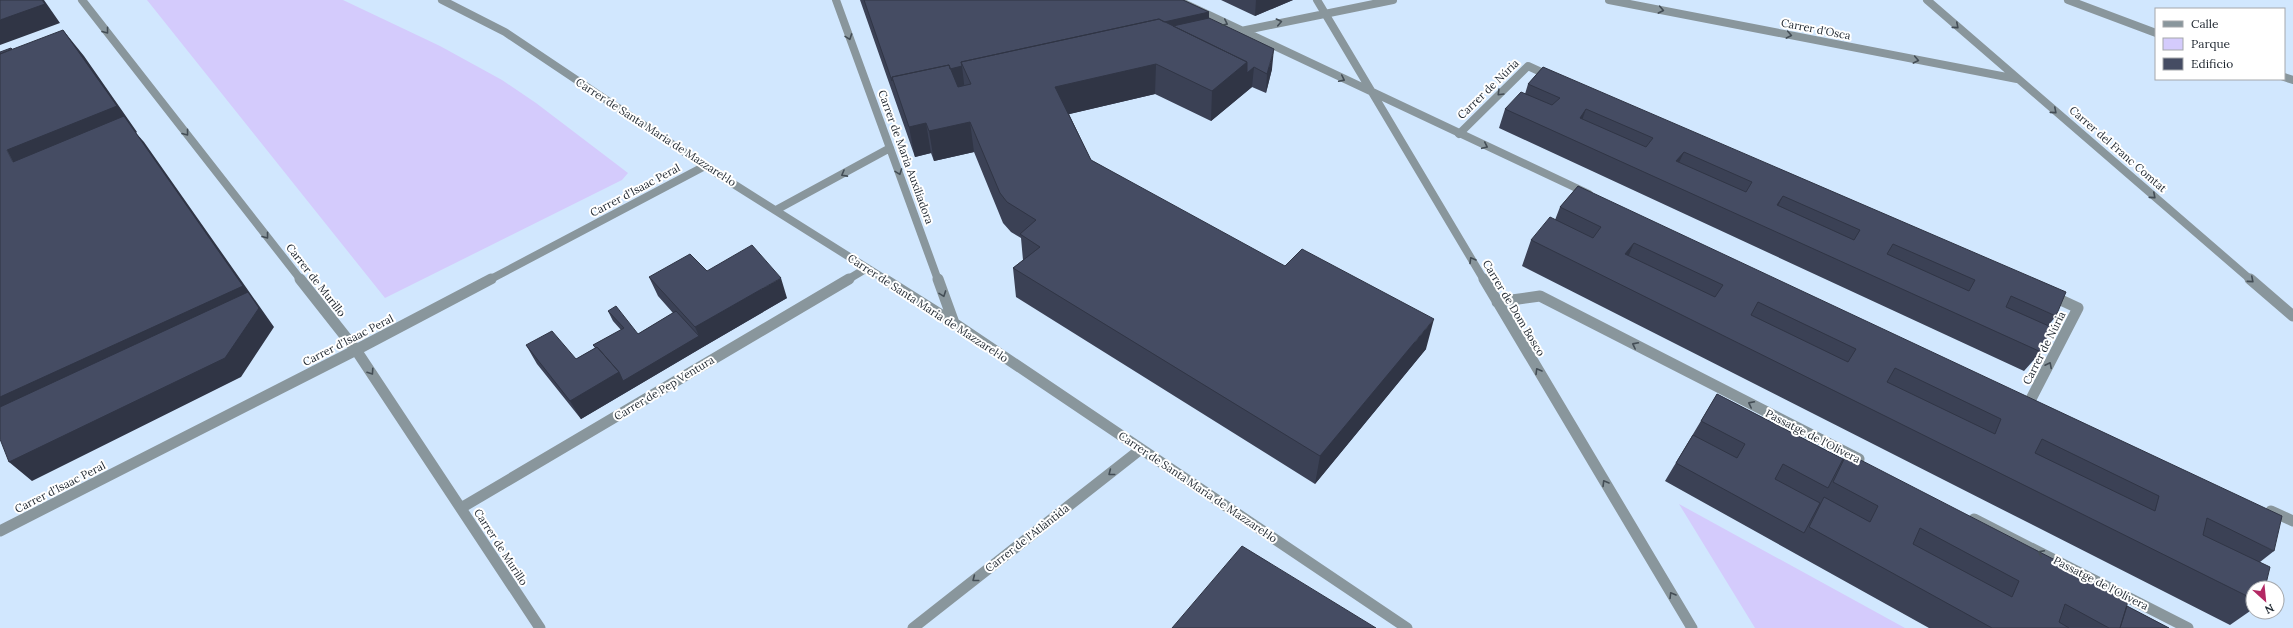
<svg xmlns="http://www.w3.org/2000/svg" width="2293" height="628" viewBox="0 0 2293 628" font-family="Lora,serif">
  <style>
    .green { fill: #d4cbfc }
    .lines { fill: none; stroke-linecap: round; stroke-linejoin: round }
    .lane-far1 { stroke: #89969c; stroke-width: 8 }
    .lane { stroke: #89969c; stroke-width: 11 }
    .street-far1 { stroke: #89969c; stroke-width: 8 }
    .street { stroke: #89969c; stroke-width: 11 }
    .wall { fill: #3b4155 }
    .shaded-wall { fill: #303545 }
    .building { fill: #454c63; stroke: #303545; fill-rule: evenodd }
    .oneway { stroke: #434d55 }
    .labels { text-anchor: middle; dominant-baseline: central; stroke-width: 4; stroke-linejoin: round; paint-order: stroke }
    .street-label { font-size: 11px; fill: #1e262f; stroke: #fff }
  </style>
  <rect width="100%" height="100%" fill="#d1e7fe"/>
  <path class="green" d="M 147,0 L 343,0 L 440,46 L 502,80 L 536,103 L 628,173 L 622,180 L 385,298 Z
    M 1679,504 L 1905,628 L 1755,628 Z"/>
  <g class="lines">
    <path class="lane-far1" d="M 1459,134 L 1528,66 L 1552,77"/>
    <path class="lane" d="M 2031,399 L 2078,308 L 2050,295"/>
    <path class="street-far1" d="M 82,0 L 301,280
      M 442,0 L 505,32 L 705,166 L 886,280
      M 836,0 L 938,280
      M 1177,0 L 1589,194
      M 1317,0 L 1484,280
      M 1609,0 L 2017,79
      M 1927,0 L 2251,280
      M 2068,0 L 2156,33
      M 1241,31 L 1393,0
      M 2284,77 L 2293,80
      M 776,210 L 890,148
      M 489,280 L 705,166
      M 847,280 L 867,268"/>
    <path class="street" d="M 300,279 L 356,350 L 540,628
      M 884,279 L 954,323 L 1407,628
      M 938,279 L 954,323
      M 1484,279 L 1692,628
      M 2250,279 L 2293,316
      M 1497,302 L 1540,296 L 1859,459
      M 461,508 L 849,279
      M 2271,511 L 2293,521
      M 1974,519 L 2188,628
      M 0,531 L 356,350 L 491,279
      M 913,628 L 1141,449"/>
  </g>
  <path class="wall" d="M 860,0 L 1183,0 L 1209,12 L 1209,18 L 1272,69 L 1266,93 L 1252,87 L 1211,121 L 1155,94 L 1069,114 L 1091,160 L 1426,349 L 1315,484 L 1016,297 L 1013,268 L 1023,260 L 1021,238 L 1011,232 L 1003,223 L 974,152 L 934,161 L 931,153 L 915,157 Z
    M 1221,0 L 1293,0 L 1255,16 Z
    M 1543,67 L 2056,316 L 2048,326 L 2041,352 L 2024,371 L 1499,128 L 1505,109 L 1525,94 L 1528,84 Z
    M 1578,186 L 2274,551 L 2260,562 L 2253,588 L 2253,609 L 2230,625 L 1522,266 L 1531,240 L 1555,220 L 1560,207 Z
    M 707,271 L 787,298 L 703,347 L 581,419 L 537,364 L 526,345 L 576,359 L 595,348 L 593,345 L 621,330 L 613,321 L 608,311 L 638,334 L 673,313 L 658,296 L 649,277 Z
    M 1717,394 L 1843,459 L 1847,453 L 2127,606 L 2169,628 L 1929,628 L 1665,481 Z"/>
  <path class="shaded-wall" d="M 42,0 L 44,0 L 60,23 L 0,45 L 0,20 Z
    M 1256,0 L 1293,0 L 1255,16 Z
    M 1209,12 L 1208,38 L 1159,23 Z
    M 63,30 L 84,56 L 137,132 L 136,133 L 144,142 L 274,327 L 241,377 L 32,481 L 9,462 L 0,421 L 0,397 L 13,162 L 7,150 Z
    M 1274,49 L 1272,69 L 1266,93 L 1267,74 Z
    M 1247,62 L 1254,67 L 1252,87 L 1211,121 L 1212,91 Z
    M 1156,64 L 1155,94 L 1057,117 L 1055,87 Z
    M 962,66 L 965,92 L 893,81 Z
    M 1586,109 L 1579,129 L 1580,118 Z
    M 970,122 L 974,152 L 934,161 L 929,131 Z
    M 926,123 L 931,153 L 915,157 L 909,127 Z
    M 1684,152 L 1675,171 L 1676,161 Z
    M 1783,196 L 1773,216 L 1777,205 Z
    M 1634,243 L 1623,269 L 1625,254 Z
    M 781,278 L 787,298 L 703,347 L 581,419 L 570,401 L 619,372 L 699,336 L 695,327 Z
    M 1434,319 L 1426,349 L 1315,484 L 1320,456 Z"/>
  <path class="building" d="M 0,0 L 42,0 L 45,4 L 0,20 Z
    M 864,0 L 1183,0 L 1209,12 L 1164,22 L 1159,19 L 961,62 L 962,66 L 950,69 L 949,65 L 892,77 L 892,81 Z
    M 1209,18 L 1274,49 L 1267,74 L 1254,67 L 1247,73 L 1247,62 L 1173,26 Z
    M 1159,19 L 1247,62 L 1212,91 L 1156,64 L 1055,87 L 1091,160 L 1285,266 L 1302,249 L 1434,319 L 1320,456 L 1013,268 L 1040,247 L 1020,234 L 1036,220 L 1007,202 L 1000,193 L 970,122 L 929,131 L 926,123 L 909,127 L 892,77 L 949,65 L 958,87 L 971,84 L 961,62 Z
    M 63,30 L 117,106 L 7,150 L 13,162 L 124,116 L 243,286 L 0,397 L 0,54 Z
    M 11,48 L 12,49 L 0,54 L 0,52 Z
    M 1543,67 L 2066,292 L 2056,316 L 2011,296 L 2006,307 L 2051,327 L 2041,352 L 1505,109 L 1521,92 L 1552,105 L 1560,98 L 1528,84 ZM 1586,109 L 1653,138 L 1646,147 L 1580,118 ZM 1684,152 L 1752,182 L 1746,192 L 1676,161 ZM 1783,196 L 1860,230 L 1854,240 L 1777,205 ZM 1893,244 L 1975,280 L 1969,291 L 1887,254 Z
    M 1578,186 L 2282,516 L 2274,551 L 2207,518 L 2203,535 L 2270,567 L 2265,588 L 2253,588 L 2253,599 L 1531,240 L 1550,217 L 1593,238 L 1601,227 L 1560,207 ZM 1634,243 L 1723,285 L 1715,297 L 1625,254 ZM 1758,302 L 1856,349 L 1848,362 L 1751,315 ZM 1895,368 L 2001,419 L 1995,434 L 1887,382 ZM 2042,439 L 2159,496 L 2155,511 L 2035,453 Z
    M 752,245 L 781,278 L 695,327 L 649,277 L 690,254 L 707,271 Z
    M 248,292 L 259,308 L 225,358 L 9,462 L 0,439 L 0,407 Z
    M 616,306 L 638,334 L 676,311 L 699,336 L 623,381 L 619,372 L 597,347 L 596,348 L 593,345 L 624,328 L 608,311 Z
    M 552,331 L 576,359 L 597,347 L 619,372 L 570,401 L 526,345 Z
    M 1717,394 L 1843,459 L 1828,488 L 1783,464 L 1775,479 L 1820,503 L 1804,533 L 1676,463 L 1693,435 L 1737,458 L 1745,444 L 1701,421 Z
    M 1847,453 L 2129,598 L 2120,628 L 2109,628 L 2065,604 L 2059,622 L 2069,628 L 1992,628 L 1809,527 L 1824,497 L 1870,522 L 1878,506 L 1833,482 ZM 1920,528 L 2019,581 L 2012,597 L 1913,544 Z
    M 1242,546 L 1376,628 L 1172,628 Z
    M 2127,606 L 2169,628 L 2120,628 Z"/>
  <defs><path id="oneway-chevron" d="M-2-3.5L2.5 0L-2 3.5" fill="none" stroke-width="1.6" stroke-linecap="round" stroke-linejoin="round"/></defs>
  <g class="oneway">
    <use href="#oneway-chevron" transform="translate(1661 10) rotate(11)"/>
    <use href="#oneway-chevron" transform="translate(1279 22) rotate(-12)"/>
    <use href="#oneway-chevron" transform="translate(1225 23) rotate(26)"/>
    <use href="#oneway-chevron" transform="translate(1956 26) rotate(41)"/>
    <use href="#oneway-chevron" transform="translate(106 31) rotate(52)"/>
    <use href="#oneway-chevron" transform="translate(1789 35) rotate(11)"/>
    <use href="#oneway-chevron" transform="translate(849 37) rotate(70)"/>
    <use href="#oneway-chevron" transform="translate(1916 60) rotate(11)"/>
    <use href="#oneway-chevron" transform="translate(1342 79) rotate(26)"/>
    <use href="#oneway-chevron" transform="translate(1500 93) rotate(135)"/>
    <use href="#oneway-chevron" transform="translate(2054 111) rotate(41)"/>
    <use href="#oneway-chevron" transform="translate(186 133) rotate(52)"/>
    <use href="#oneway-chevron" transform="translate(1485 146) rotate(25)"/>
    <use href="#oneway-chevron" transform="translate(899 172) rotate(70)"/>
    <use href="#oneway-chevron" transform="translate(844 174) rotate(151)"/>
    <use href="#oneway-chevron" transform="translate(2153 196) rotate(41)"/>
    <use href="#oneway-chevron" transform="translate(266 236) rotate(52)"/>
    <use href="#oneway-chevron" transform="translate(1472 260) rotate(-121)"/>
    <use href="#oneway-chevron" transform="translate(2251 280) rotate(41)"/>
    <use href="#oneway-chevron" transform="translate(943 294) rotate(70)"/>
    <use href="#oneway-chevron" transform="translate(1635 345) rotate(-153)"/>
    <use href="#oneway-chevron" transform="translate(2049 365) rotate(-63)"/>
    <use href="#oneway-chevron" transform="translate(1538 371) rotate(-121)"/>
    <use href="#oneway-chevron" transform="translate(371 372) rotate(56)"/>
    <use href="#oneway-chevron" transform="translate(1751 404) rotate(-153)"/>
    <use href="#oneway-chevron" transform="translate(1111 473) rotate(142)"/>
    <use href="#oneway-chevron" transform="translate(1605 483) rotate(-121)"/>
    <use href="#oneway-chevron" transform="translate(2041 553) rotate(-153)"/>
    <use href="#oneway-chevron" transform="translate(975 579) rotate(142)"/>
    <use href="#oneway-chevron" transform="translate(1672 595) rotate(-121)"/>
  </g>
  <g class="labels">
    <g class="street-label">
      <text transform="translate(1816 29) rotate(11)">Carrer d'Osca</text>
      <text transform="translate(1488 89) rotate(-44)">Carrer de Núria</text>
      <text transform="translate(656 132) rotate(33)">Carrer de Santa Maria de Mazzarel·lo</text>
      <text transform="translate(2118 149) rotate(41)">Carrer del Franc Comtat</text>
      <text transform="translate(906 157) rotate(70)">Carrer de Maria Auxiliadora</text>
      <text transform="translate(635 190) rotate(-28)">Carrer d'Isaac Peral</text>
      <text transform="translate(316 280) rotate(52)">Carrer de Murillo</text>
      <text transform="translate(928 308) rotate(33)">Carrer de Santa Maria de Mazzarel·lo</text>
      <text transform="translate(1514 308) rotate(59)">Carrer de Dom Bosco</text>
      <text transform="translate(348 340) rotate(-27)">Carrer d'Isaac Peral</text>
      <text transform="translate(2044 348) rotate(-63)">Carrer de Núria</text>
      <text transform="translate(664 388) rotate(-31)">Carrer de Pep Ventura</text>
      <text transform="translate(1813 436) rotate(27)">Passatge de l'Olivera</text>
      <text transform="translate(60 487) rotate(-27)">Carrer d'Isaac Peral</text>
      <text transform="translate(1198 487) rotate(34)">Carrer de Santa Maria de Mazzarel·lo</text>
      <text transform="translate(1027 538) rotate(-38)">Carrer de l'Atlàntida</text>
      <text transform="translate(501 547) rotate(57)">Carrer de Murillo</text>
      <text transform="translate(2101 583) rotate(27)">Passatge de l'Olivera</text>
    </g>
  </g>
  <rect x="2155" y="8" width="130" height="72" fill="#ffffff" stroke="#a5a8ac"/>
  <rect x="2163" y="21" width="20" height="6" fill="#89969c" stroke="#a5a8ac"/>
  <text x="2191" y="28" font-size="12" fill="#1e262f">Calle</text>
  <rect x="2163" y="38" width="20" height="12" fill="#d4cbfc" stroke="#a5a8ac"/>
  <text x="2191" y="48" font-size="12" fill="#1e262f">Parque</text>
  <rect x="2163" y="58" width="20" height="12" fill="#454c63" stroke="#a5a8ac"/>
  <text x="2191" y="68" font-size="12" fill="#1e262f">Edificio</text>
  <g transform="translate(2265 600) rotate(153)"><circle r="19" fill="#ffffff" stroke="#a5a8ac"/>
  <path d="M0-3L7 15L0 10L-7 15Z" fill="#b32863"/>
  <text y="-6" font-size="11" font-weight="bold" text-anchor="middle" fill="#1e262f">N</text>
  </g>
</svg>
